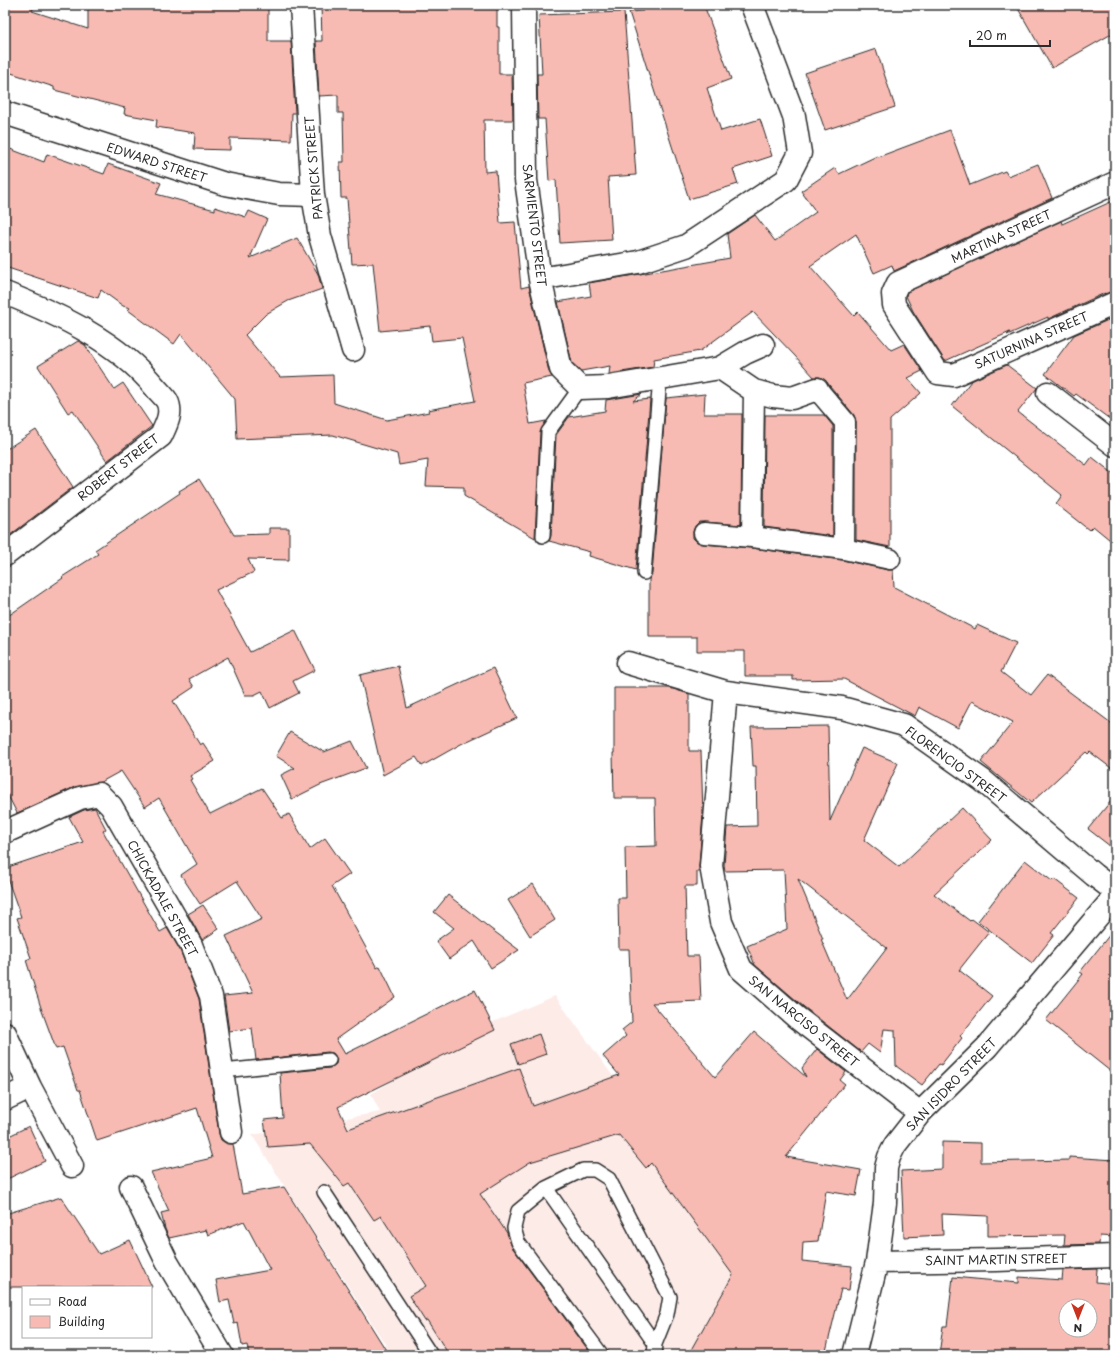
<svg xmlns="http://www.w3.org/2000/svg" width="1120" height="1360" viewBox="0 0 1120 1360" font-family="'Playpen Sans',sans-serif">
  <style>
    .built { fill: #fdebe8 }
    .building { fill: #f7bbb3; stroke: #2b2b2b; fill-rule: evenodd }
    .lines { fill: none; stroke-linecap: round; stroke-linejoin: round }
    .service-casing { stroke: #2b2b2b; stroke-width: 16 }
    .pedestrian-casing { stroke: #2b2b2b; stroke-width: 23 }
    .minor-casing { stroke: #2b2b2b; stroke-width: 25 }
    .service { stroke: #fff; stroke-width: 13 }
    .pedestrian { stroke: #fff; stroke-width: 20 }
    .minor { stroke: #fff; stroke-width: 22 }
    .labels { text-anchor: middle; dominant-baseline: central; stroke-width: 4; stroke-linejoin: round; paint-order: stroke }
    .street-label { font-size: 12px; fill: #2b2b2b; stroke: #fff }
  </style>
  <rect width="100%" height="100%" fill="#fff"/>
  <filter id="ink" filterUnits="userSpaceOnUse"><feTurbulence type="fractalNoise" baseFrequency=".025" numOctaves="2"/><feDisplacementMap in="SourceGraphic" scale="8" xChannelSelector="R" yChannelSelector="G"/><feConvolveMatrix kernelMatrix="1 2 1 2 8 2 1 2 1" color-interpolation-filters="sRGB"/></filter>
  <g filter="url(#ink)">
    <path class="built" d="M 555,996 L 617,1082 L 756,1191 L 759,1355 L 392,1355 L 252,1135 L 380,1112 L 371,1094 L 488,1024 Z"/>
    <path class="building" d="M 5,5 L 35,5 L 32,11 L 88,29 L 88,5 L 268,5 L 268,41 L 291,41 L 295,113 L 292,113 L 291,140 L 230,138 L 230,150 L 194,149 L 195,133 L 156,127 L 157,120 L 124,114 L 125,108 L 54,90 L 54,87 L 5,71 Z
      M 321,5 L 497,5 L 497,27 L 499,27 L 499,74 L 512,74 L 513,120 L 484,120 L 485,172 L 496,171 L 500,223 L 515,222 L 521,288 L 529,286 L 549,372 L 552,377 L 523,383 L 530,424 L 546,421 L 540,432 L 535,538 L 464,496 L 464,487 L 426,486 L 428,460 L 399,465 L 397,454 L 333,435 L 237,439 L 235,399 L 181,334 L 174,344 L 128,310 L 130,308 L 123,306 L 101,290 L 98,298 L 5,267 L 5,147 L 44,162 L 47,154 L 104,174 L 108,164 L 161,183 L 156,194 L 215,210 L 215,207 L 246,217 L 249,211 L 267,219 L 250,258 L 297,238 L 318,274 L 322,289 L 288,301 L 266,314 L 245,335 L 280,377 L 333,375 L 334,403 L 387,420 L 429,412 L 428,410 L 475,401 L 462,338 L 432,341 L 430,326 L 380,331 L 373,263 L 352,264 L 347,198 L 341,198 L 340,162 L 344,162 L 343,113 L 338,113 L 338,95 L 319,96 L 316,41 L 322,41 Z
      M 641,5 L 704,5 L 731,79 L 707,88 L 721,131 L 760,119 L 772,156 L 733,169 L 738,184 L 689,199 L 629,12 L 643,11 Z
      M 1016,5 L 1115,5 L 1115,32 L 1052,68 Z
      M 624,12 L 636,175 L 608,177 L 612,240 L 560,243 L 556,180 L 549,181 L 545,119 L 538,119 L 537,74 L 542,74 L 539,15 Z
      M 876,49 L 895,107 L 825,130 L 805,73 Z
      M 950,130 L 970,185 L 1005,171 L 1008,176 L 1038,164 L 1052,198 L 894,271 L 892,265 L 874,273 L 856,234 L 810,266 L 854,316 L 858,312 L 891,350 L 904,344 L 922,371 L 908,378 L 921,393 L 890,420 L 890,547 L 856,540 L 856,422 L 854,415 L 825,380 L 820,377 L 814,377 L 795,356 L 753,312 L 700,351 L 654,359 L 653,367 L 609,374 L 610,366 L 581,371 L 572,363 L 558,302 L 591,296 L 589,283 L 730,258 L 727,234 L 755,215 L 775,241 L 816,212 L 801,191 L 835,168 L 839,174 L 877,156 L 878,157 Z
      M 1115,200 L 1115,291 L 1104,294 L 1105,293 L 1048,319 L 1048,317 L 1007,335 L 1010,332 L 945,361 L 913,311 L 906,296 L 907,292 L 1061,221 L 1062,224 Z
      M 1115,317 L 1115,423 L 1076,394 L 1074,396 L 1045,374 L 1074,335 Z
      M 78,341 L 85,345 L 114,389 L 123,383 L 152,426 L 107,461 L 73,410 L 68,413 L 38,366 Z
      M 1007,365 L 1037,388 L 1018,412 L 1086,465 L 1092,457 L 1115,475 L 1115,544 L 1093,526 L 1089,530 L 1056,504 L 1062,495 L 952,406 L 971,381 Z
      M 642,394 L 633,401 L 650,399 L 636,570 L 589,556 L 590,552 L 549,541 L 551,536 L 556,435 L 569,417 L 605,411 L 606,400 Z
      M 705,394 L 704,414 L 742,414 L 741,525 L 705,522 L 699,522 L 695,526 L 693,532 L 693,538 L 697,542 L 703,544 L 751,548 L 842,560 L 888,570 L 893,570 L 894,587 L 975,629 L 977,625 L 1016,643 L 1001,672 L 1031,695 L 1047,675 L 1115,726 L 1115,771 L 1090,752 L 1088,754 L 1086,752 L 1031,803 L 981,762 L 1013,722 L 972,701 L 958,728 L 919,707 L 915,716 L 844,679 L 793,680 L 793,676 L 745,676 L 745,651 L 697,651 L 697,637 L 649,637 L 649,579 L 652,574 L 666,398 Z
      M 765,415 L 824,415 L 833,426 L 833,536 L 764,527 Z
      M 36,430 L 73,487 L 5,539 L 5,450 Z
      M 199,479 L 234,535 L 269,534 L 269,528 L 289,528 L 289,560 L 248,559 L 254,572 L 216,590 L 250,652 L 295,630 L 315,670 L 293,681 L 299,693 L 270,708 L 262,691 L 254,695 L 245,695 L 228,657 L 189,679 L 194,687 L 173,701 L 200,745 L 203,743 L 215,761 L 190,776 L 192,779 L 190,780 L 210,814 L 262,788 L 282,818 L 289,814 L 310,849 L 325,838 L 350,874 L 332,886 L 377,968 L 380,966 L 395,997 L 336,1039 L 345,1054 L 475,990 L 495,1030 L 338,1107 L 348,1129 L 519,1068 L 533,1106 L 619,1075 L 603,1056 L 626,1036 L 622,1030 L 632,1022 L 629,949 L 619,949 L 618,898 L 626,898 L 625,847 L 656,846 L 655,798 L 614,798 L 613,753 L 614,753 L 614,688 L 670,688 L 689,694 L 689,751 L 701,751 L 703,814 L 699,865 L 699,871 L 697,871 L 697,886 L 685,886 L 687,956 L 699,956 L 701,1001 L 652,1003 L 715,1077 L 754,1032 L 806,1077 L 802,1068 L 817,1049 L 846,1072 L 840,1080 L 845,1084 L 786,1157 L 861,1170 L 856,1196 L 826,1191 L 818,1241 L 803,1242 L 802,1261 L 852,1266 L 849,1290 L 841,1289 L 825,1355 L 688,1355 L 733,1275 L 651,1163 L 646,1168 L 619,1135 L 530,1162 L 480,1194 L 507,1233 L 512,1247 L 592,1355 L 449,1355 L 427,1320 L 425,1321 L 409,1296 L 426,1286 L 381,1216 L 374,1220 L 349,1183 L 344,1186 L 310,1144 L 268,1147 L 264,1120 L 283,1118 L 280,1073 L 330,1068 L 336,1064 L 337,1059 L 333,1053 L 328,1052 L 256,1060 L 252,1028 L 229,1031 L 224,996 L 253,993 L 226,936 L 262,919 L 237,881 L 200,904 L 181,875 L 197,864 L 159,798 L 145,807 L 121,771 L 101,782 L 75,787 L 17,813 L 5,790 L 5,618 L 63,578 L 62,577 L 98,554 L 95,550 L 180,493 L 179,491 Z
      M 398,666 L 407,708 L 493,668 L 517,718 L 461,744 L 422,766 L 416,757 L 383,775 L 360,675 Z
      M 828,726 L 830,821 L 862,748 L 898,763 L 864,840 L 899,867 L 962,808 L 992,840 L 934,894 L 970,921 L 972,919 L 989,932 L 959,970 L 992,996 L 960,1036 L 962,1038 L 941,1065 L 939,1064 L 922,1085 L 896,1066 L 895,1030 L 884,1029 L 880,1053 L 868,1044 L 861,1052 L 804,1007 L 755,965 L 747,946 L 787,929 L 784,870 L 725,871 L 724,865 L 727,827 L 757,826 L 756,766 L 753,766 L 751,727 ZM 798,879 L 887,948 L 847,1000 L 821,939 L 823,939 Z
      M 290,732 L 324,752 L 352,741 L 366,768 L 320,785 L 292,799 L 281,775 L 295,768 L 276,756 Z
      M 1115,796 L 1115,850 L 1088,829 Z
      M 95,808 L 106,829 L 103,831 L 160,932 L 167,928 L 180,950 L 199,999 L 219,1134 L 221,1140 L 227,1144 L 233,1144 L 242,1194 L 284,1187 L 389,1355 L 249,1355 L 247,1345 L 242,1346 L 238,1323 L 234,1324 L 229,1300 L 220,1302 L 216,1280 L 270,1270 L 244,1221 L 208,1235 L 206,1230 L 169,1238 L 165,1229 L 161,1213 L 169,1211 L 151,1172 L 212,1158 L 197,1108 L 97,1141 L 80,1090 L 78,1090 L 63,1047 L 56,1049 L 42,1011 L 26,960 L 31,958 L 17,918 L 21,917 L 5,872 L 5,868 L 83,842 L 69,817 L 84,810 Z
      M 1025,860 L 1052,881 L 1054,879 L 1079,898 L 1051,933 L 1054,935 L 1032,963 L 978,921 Z
      M 533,884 L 555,920 L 530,936 L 508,900 Z
      M 448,895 L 491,929 L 519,950 L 491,968 L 474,941 L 449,959 L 436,941 L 454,928 L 434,912 Z
      M 203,905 L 219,929 L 202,940 L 188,914 Z
      M 1115,928 L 1115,1075 L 1046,1020 L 1083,974 L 1080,972 Z
      M 539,1034 L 546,1054 L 518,1064 L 511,1044 Z
      M 29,1126 L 45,1161 L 5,1180 L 5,1138 Z
      M 942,1142 L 981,1143 L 981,1162 L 1069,1160 L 1069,1157 L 1115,1160 L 1115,1237 L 1100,1236 L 1099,1244 L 1064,1245 L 1065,1235 L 988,1236 L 988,1216 L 942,1214 L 943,1235 L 904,1237 L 901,1171 L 942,1169 Z
      M 61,1197 L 99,1254 L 130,1240 L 152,1287 L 5,1287 L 5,1214 Z
      M 1097,1269 L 1096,1282 L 1115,1284 L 1115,1355 L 939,1355 L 943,1326 L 947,1326 L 953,1277 L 1019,1283 L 1019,1277 L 1062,1280 L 1063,1270 ZM 1066,1306 L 1090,1306 L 1090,1330 L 1066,1330 Z"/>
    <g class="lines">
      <defs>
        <path id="service" d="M 543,536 L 548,432 L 580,388
          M 644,573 L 660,378
          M 223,1071 L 329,1060
          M 546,1188 L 655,1344
          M 324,1192 L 431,1355
          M 602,1355 L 518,1242 L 514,1228 L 518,1211 L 546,1188 L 583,1170 L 595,1170 L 609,1179 L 670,1297 L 667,1314 L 655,1344 L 654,1355"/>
        <path id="pedestrian" d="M 817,389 L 845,422 L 844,549
          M 704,533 L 752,537 L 844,549 L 890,559
          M 752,537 L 754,391"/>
        <path id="minor" d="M 301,5 L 313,195 L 320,236 L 353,350
          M 524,5 L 526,180 L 540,279 L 561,369 L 580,388 L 608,387 L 720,368 L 745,353 L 763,345
          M 5,113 L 225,184 L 279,194 L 313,195
          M 1115,183 L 898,283 L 893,294 L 894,305 L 938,373 L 954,375 L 1115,303
          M 540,279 L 638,262 L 686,246 L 786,180 L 800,153 L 794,116 L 752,5
          M 5,293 C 60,315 117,341 155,387 C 159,392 164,396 167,401 C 173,413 166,425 161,436 L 5,555
          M 720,368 L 754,391 L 773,396 L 792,398 L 817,389
          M 1048,393 L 1115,445
          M 628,663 L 726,692 L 842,708 L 904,725 L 982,780 L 1094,875 L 1115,891
          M 726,692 L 711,866 L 721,922 L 741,969 L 796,1017 L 920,1113
          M 5,832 L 80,798 L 99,794 L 111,806 L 191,945 L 211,996 L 231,1132
          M 5,1033 L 30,1087 L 72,1166
          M 5,1099 L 30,1087
          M 131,1187 L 167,1262 L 222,1355
          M 877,1262 L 997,1260 L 1115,1256
          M 854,1355 L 877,1262 L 885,1203 L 886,1168 L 889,1157 L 895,1145 L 920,1113 L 987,1047 L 1115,896"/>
      </defs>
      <use href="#service" class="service-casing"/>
      <use href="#pedestrian" class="pedestrian-casing"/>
      <use href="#minor" class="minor-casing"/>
      <use href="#service" class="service"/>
      <use href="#pedestrian" class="pedestrian"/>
      <use href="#minor" class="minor"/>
    </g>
  </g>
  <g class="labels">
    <g class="street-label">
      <text transform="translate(157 162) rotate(18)">EDWARD STREET</text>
      <text transform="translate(313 168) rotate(-95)">PATRICK STREET</text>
      <text transform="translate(535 225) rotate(83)">SARMIENTO STREET</text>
      <text transform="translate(1001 236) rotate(-25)">MARTINA STREET</text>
      <text transform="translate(1031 340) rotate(-24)">SATURNINA STREET</text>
      <text transform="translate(118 467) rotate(-38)">ROBERT STREET</text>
      <text transform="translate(956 764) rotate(36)">FLORENCIO STREET</text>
      <text transform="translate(163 898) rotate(61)">CHICKADALE STREET</text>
      <text transform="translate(804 1021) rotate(39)">SAN NARCISO STREET</text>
      <text transform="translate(951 1084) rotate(-46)">SAN ISIDRO STREET</text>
      <text transform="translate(996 1259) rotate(-1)">SAINT MARTIN STREET</text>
    </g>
  </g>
  <rect width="1120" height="1360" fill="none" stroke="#fff" stroke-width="20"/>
  <rect x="10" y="10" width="1100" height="1340" fill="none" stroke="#2b2b2b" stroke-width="1.5" filter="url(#ink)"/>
  <rect x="22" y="1286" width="130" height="52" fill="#ffffff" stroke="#aaaaaa"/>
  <rect x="30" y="1299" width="20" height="6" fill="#ffffff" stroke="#aaaaaa"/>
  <text x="58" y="1306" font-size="12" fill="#2b2b2b">Road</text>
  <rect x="30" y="1316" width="20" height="12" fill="#f7bbb3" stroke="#aaaaaa"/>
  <text x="58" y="1326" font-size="12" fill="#2b2b2b">Building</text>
  <g transform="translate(1078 1318) rotate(180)"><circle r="19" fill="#ffffff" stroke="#aaaaaa"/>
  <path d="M0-3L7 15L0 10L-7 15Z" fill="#c8321e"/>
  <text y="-6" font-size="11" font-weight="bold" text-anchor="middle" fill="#2b2b2b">N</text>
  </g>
  <path d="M970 40v6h80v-6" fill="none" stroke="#2b2b2b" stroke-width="2"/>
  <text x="976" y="40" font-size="12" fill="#2b2b2b" stroke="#ffffff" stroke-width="3" paint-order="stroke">20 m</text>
</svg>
